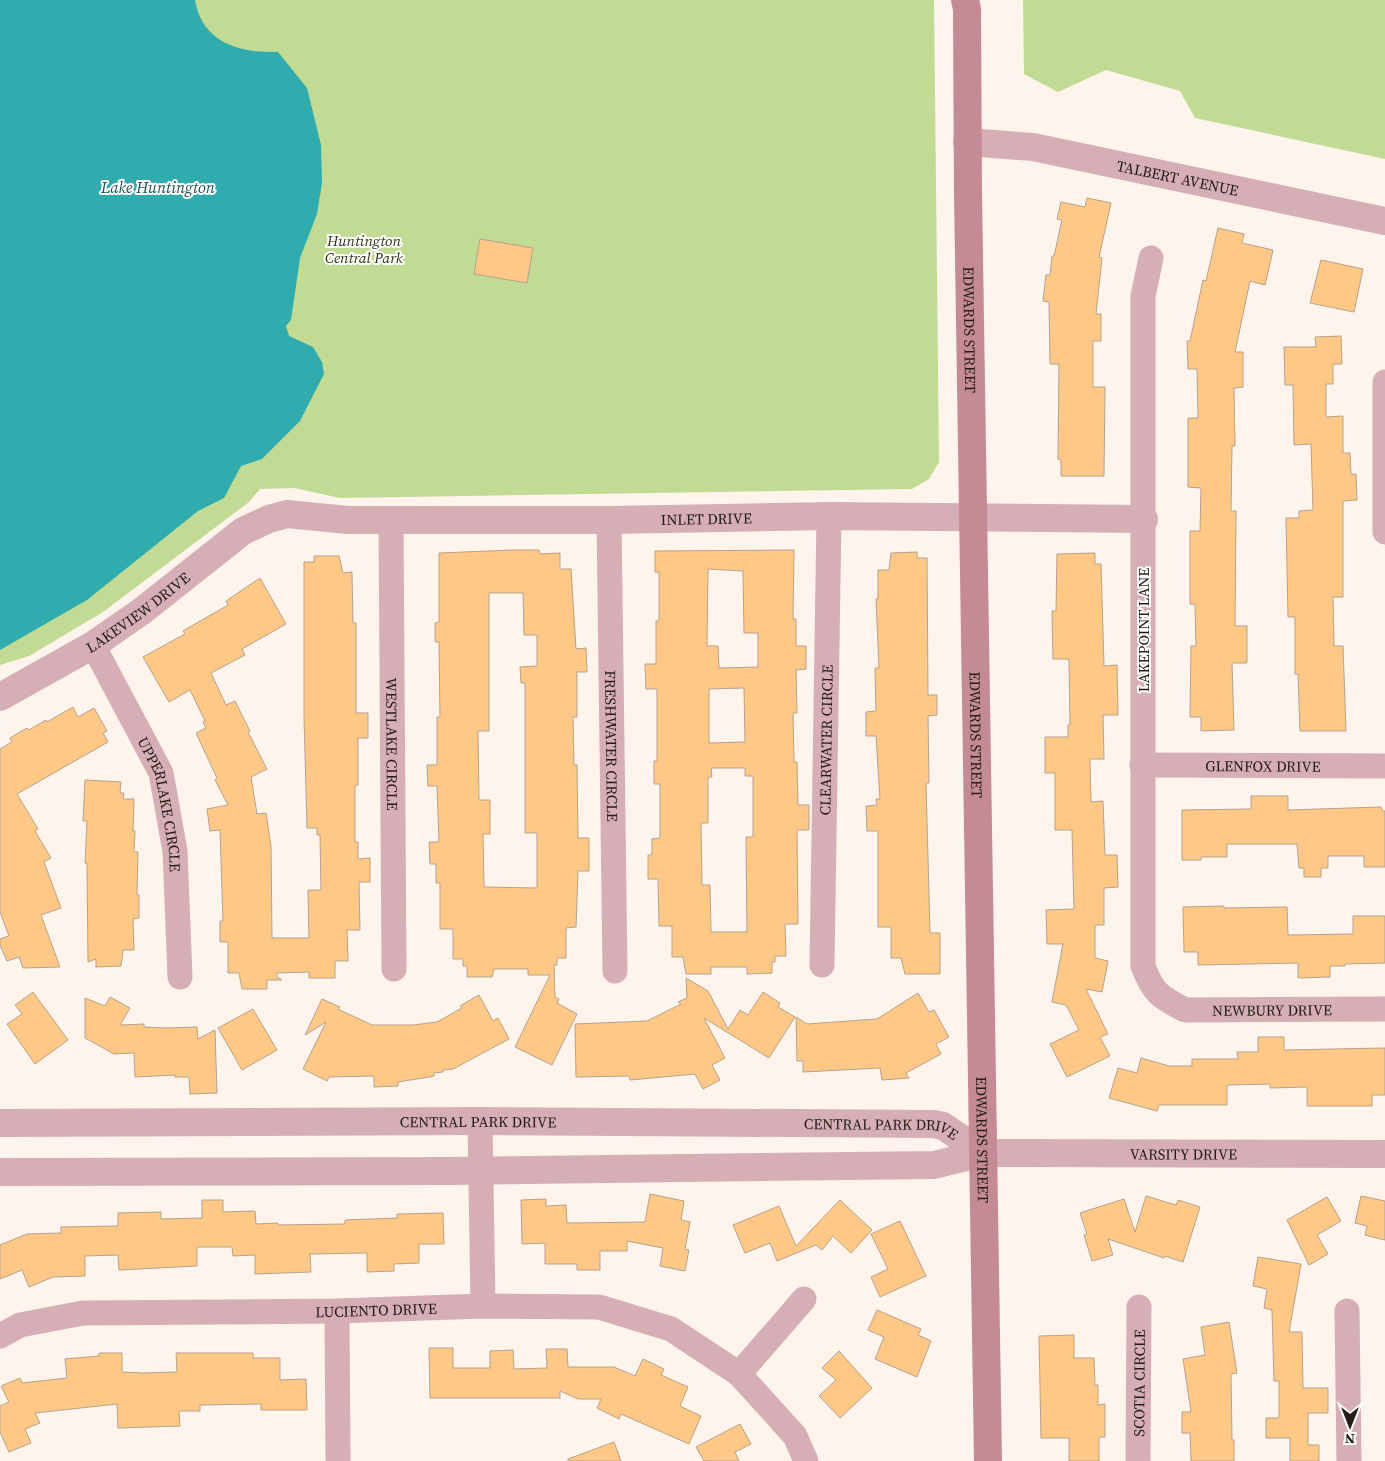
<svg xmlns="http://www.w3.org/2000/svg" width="1385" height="1461" viewBox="0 0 1385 1461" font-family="'Source Serif 4',serif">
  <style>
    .green { fill: #c1da94 }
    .water { fill: #30acae }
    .building { fill: #ffc886; stroke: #b5a28b; fill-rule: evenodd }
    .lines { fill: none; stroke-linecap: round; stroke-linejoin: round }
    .minor { stroke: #d6aeb6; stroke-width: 25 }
    .tertiary { stroke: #d6aeb6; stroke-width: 28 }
    .secondary { stroke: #c48b97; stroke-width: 28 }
    .labels { text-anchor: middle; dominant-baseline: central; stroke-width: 4; stroke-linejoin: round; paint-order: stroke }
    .street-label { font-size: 15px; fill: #251c15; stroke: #fff }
    .park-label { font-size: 15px; font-style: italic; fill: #293313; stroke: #fff }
    .water-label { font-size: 16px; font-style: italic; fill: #235556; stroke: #fff }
  </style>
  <rect width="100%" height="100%" fill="#fef4eb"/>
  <path class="green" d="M 0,0 L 934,0 L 939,462 L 929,479 L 912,489 L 340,498 L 294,488 L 260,489 L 249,502 L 103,612 L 29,656 L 0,665 Z
    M 1023,0 L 1385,0 L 1385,159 L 1195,118 L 1180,91 L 1106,70 L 1058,92 L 1024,74 Z"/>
  <path class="water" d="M 0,0 L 195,0 C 202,43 240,53 278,52 L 307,88 L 321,145 L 322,183 L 317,214 L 300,258 L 291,320 L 286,326 L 289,336 L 313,347 L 322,362 L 324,374 L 300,421 L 262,459 L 241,466 L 224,498 L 198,511 L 87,600 L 0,650 Z"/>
  <path class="building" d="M 1087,198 L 1111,203 L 1099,257 L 1102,258 L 1096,314 L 1101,314 L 1101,341 L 1093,341 L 1093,387 L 1105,387 L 1104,476 L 1061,476 L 1061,460 L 1058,459 L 1059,364 L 1050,364 L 1049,302 L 1043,301 L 1046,275 L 1050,275 L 1052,256 L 1054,256 L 1062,220 L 1057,219 L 1061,202 L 1085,207 Z
    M 1218,228 L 1244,234 L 1242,243 L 1273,250 L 1265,285 L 1250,281 L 1235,352 L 1243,352 L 1243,387 L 1234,388 L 1235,446 L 1232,446 L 1231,511 L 1236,511 L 1235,626 L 1247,626 L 1247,663 L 1232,663 L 1234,730 L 1201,731 L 1201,717 L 1190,717 L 1191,646 L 1196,646 L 1195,604 L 1190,604 L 1190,531 L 1200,531 L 1201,488 L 1188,487 L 1188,418 L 1198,418 L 1197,369 L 1188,369 L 1187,341 L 1190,341 L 1203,280 L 1206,281 Z
    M 480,239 L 533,248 L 527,283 L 474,274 Z
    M 1321,260 L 1363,269 L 1354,312 L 1310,303 Z
    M 1341,336 L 1342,364 L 1333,364 L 1333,384 L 1326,384 L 1326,417 L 1343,416 L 1343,453 L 1350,453 L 1351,474 L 1356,474 L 1357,500 L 1343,501 L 1343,597 L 1333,597 L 1334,646 L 1343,646 L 1346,731 L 1300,731 L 1298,674 L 1295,674 L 1295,617 L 1288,617 L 1286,518 L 1299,518 L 1299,511 L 1313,510 L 1311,444 L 1294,445 L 1293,385 L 1285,385 L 1284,347 L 1316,347 L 1315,337 Z
    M 513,550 L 539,550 L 540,554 L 560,553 L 560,569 L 571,569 L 576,649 L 586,648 L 587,672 L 577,672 L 577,717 L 573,717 L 574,765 L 577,765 L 578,838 L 589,838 L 589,871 L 578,871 L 576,927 L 566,928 L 566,958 L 557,958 L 557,965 L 554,965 L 555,997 L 559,999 L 557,1003 L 577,1014 L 552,1065 L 515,1047 L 550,975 L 528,975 L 528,969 L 494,969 L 492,977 L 467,977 L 467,966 L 463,966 L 463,959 L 453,959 L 453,929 L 440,929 L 440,883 L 436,883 L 436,864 L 430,864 L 429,842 L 439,842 L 437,786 L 428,786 L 427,765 L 437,765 L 437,717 L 440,717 L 439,642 L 435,642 L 435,623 L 439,622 L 439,553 ZM 489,593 L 523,593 L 524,635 L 537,635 L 537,666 L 520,667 L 521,683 L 525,683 L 525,833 L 537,833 L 537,888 L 484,887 L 483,834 L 490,834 L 490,800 L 479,800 L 478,731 L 489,731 Z
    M 794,550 L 793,619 L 796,619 L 796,646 L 806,646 L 806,669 L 796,670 L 797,713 L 793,713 L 794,762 L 797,762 L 798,805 L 809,805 L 809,830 L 797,830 L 798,924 L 785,924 L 786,956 L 775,956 L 775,962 L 772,962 L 772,973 L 747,974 L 747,967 L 711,967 L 711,974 L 686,974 L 683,957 L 672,957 L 672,926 L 659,926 L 658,879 L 648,879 L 648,855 L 652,855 L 652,839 L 660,838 L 660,784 L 654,784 L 654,761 L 657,761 L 657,689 L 646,689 L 645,664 L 656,664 L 656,621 L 659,621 L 659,572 L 655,572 L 655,551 ZM 708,569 L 743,571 L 744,633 L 758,633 L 758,667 L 719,668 L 718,646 L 707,646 ZM 744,688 L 745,742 L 709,743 L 709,689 ZM 711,768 L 745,768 L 745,776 L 753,776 L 753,837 L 746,837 L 747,932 L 711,932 L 710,885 L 702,885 L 701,823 L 708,823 L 708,777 L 712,777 Z
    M 917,552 L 917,558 L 927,558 L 928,695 L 937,695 L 937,715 L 928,716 L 929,783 L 926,783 L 930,933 L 940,933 L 940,974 L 905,974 L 901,958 L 891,958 L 891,927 L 878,927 L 878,831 L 867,831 L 866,806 L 877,805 L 876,799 L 880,799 L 876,736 L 866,736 L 866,712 L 876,711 L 875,668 L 879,668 L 876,599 L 878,599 L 878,570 L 889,570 L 891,553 Z
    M 1095,553 L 1095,564 L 1101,564 L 1104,666 L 1117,665 L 1118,715 L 1103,715 L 1104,759 L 1090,759 L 1091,802 L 1103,801 L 1105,855 L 1117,855 L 1118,887 L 1104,888 L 1104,925 L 1095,925 L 1095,958 L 1108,961 L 1102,992 L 1086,989 L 1108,1034 L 1100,1037 L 1110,1056 L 1067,1077 L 1050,1044 L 1079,1030 L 1066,1005 L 1052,1002 L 1063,944 L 1047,944 L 1046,910 L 1074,909 L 1072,830 L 1055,830 L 1055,773 L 1045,773 L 1045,737 L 1068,737 L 1068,725 L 1070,725 L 1069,659 L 1053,659 L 1052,611 L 1056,611 L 1057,554 Z
    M 314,556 L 339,556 L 343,573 L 352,572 L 353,623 L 356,623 L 356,713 L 368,713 L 368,738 L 358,738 L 358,785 L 355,786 L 355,842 L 358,842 L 358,859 L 370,858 L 370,882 L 359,882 L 360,930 L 347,930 L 348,961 L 335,961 L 335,978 L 309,978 L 309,972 L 277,973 L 277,977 L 282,980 L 267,980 L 267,989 L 242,989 L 239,973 L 228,973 L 228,942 L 220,942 L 220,921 L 223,921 L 220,830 L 210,831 L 207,809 L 228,805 L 215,780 L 217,778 L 196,733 L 206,728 L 203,722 L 205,721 L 190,690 L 169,702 L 143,657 L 185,634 L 183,631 L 228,605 L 226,601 L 260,578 L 286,624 L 242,649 L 245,655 L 211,673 L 226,705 L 235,701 L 250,731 L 248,732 L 267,769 L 251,777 L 257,814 L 266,813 L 271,846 L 272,938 L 309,938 L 308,890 L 321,890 L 320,835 L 317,835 L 317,828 L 307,828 L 304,717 L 304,562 L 314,562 Z
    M 73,707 L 78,717 L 94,708 L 107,731 L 103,733 L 108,742 L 17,794 L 38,829 L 35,831 L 51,858 L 44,862 L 61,908 L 41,915 L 60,967 L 23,968 L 19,957 L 7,961 L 0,945 L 0,939 L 9,936 L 0,912 L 0,749 L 12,742 L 10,738 L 27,728 L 29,730 L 46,720 L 47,722 Z
    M 85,780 L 121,782 L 120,793 L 124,793 L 123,799 L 134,799 L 133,831 L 135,831 L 134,852 L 138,852 L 137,895 L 139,895 L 139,918 L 133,919 L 134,950 L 123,950 L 121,966 L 96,967 L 96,959 L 88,962 L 87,863 L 85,863 L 87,821 L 83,821 Z
    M 1251,796 L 1288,796 L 1288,810 L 1381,807 L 1382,811 L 1385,811 L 1385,867 L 1364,867 L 1364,856 L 1328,856 L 1328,868 L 1321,868 L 1321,877 L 1304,877 L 1304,868 L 1299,868 L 1297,844 L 1227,844 L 1227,857 L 1201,857 L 1201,860 L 1182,860 L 1182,810 L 1251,809 Z
    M 1224,906 L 1224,908 L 1287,907 L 1288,935 L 1353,934 L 1353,916 L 1385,916 L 1385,963 L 1345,964 L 1345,966 L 1330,966 L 1330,977 L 1298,978 L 1298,963 L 1198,965 L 1198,952 L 1184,952 L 1183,907 Z
    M 686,978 L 708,991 L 728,1029 L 740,1010 L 748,1015 L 763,992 L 780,1003 L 778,1007 L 795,1017 L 769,1058 L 704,1018 L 725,1058 L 712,1065 L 720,1080 L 703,1089 L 695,1074 L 630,1080 L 629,1076 L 576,1077 L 575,1024 L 647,1021 L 681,1004 L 678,1002 L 687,998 Z
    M 33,992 L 68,1040 L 35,1064 L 7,1024 L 22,1014 L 15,1005 Z
    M 918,993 L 929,1012 L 934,1010 L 949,1037 L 936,1044 L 941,1054 L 906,1073 L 909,1078 L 882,1080 L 880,1068 L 803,1072 L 803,1061 L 797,1061 L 796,1017 L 807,1024 L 877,1019 Z
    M 479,995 L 493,1021 L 498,1018 L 509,1039 L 453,1069 L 443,1070 L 443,1072 L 434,1073 L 434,1076 L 429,1077 L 398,1082 L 398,1086 L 374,1087 L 374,1076 L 329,1077 L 327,1081 L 303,1069 L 326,1022 L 305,1035 L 322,999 L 340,1007 L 338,1009 L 372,1025 L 413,1025 L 437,1022 L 462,1008 L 460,1006 Z
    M 110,997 L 130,1008 L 120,1025 L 144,1024 L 144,1027 L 166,1028 L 197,1027 L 198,1039 L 215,1030 L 217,1093 L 190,1094 L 189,1077 L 175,1077 L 175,1075 L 135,1077 L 134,1053 L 114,1054 L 85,1038 L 85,998 L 105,1006 Z
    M 253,1009 L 277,1050 L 242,1070 L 218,1028 Z
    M 1258,1037 L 1284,1037 L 1284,1050 L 1385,1048 L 1385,1095 L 1372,1095 L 1372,1106 L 1307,1106 L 1307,1087 L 1270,1088 L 1270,1084 L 1227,1085 L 1227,1105 L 1159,1105 L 1157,1111 L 1109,1098 L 1118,1068 L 1137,1073 L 1141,1058 L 1169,1066 L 1192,1066 L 1192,1059 L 1238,1059 L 1237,1052 L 1258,1052 Z
    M 650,1194 L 684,1201 L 681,1220 L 690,1222 L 685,1249 L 689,1250 L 685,1271 L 660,1266 L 663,1248 L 627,1241 L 627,1251 L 600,1251 L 600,1270 L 577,1270 L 577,1264 L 545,1264 L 545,1243 L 522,1244 L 521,1200 L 546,1199 L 546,1206 L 566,1205 L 567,1223 L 645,1222 Z
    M 1146,1196 L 1176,1205 L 1178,1200 L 1200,1207 L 1183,1262 L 1165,1256 L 1164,1258 L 1108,1239 L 1113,1255 L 1092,1261 L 1084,1235 L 1087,1234 L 1080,1213 L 1124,1199 L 1135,1232 Z
    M 1361,1196 L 1385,1201 L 1385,1240 L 1365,1235 L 1367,1226 L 1355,1223 Z
    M 1327,1197 L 1341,1221 L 1317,1235 L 1328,1254 L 1309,1265 L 1287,1220 Z
    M 202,1200 L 223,1200 L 223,1212 L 255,1211 L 256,1224 L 278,1223 L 278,1225 L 345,1224 L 345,1220 L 397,1218 L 397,1214 L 443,1213 L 444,1244 L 419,1244 L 419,1263 L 394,1264 L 394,1271 L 367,1272 L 367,1253 L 310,1254 L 311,1272 L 255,1274 L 255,1255 L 233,1256 L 232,1247 L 197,1247 L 197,1266 L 119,1270 L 118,1255 L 85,1256 L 85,1276 L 53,1277 L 29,1287 L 22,1270 L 0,1279 L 0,1245 L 27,1234 L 61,1233 L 61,1227 L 118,1226 L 118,1213 L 161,1212 L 161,1219 L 202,1218 Z
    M 840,1200 L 872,1230 L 851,1253 L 833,1236 L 822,1250 L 816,1245 L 777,1261 L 770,1243 L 745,1253 L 733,1225 L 779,1206 L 796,1246 Z
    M 900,1221 L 926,1276 L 880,1297 L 871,1277 L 888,1269 L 871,1234 Z
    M 1258,1257 L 1301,1264 L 1289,1332 L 1302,1332 L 1303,1388 L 1328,1388 L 1328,1413 L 1308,1413 L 1308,1445 L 1319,1445 L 1319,1461 L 1290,1461 L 1290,1438 L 1266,1438 L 1266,1418 L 1279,1418 L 1279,1381 L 1274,1381 L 1272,1310 L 1264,1308 L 1267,1289 L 1253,1286 Z
    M 877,1310 L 921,1329 L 918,1335 L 931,1341 L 917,1377 L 875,1359 L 884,1337 L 868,1330 Z
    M 1229,1322 L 1237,1373 L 1231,1374 L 1232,1440 L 1234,1440 L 1234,1461 L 1191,1461 L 1190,1433 L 1182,1433 L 1182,1412 L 1191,1412 L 1183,1359 L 1205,1355 L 1201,1327 Z
    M 1074,1335 L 1074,1358 L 1094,1358 L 1095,1385 L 1098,1385 L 1098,1405 L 1105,1404 L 1105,1437 L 1099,1437 L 1099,1461 L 1069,1461 L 1069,1438 L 1041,1438 L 1039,1336 Z
    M 429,1348 L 453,1348 L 453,1368 L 490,1368 L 490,1351 L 513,1350 L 514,1369 L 547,1368 L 546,1349 L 567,1349 L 568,1367 L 614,1367 L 635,1376 L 643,1359 L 664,1369 L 661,1375 L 688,1387 L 680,1406 L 701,1416 L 689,1444 L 621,1414 L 619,1419 L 597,1408 L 601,1399 L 578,1399 L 560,1391 L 560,1398 L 430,1398 Z
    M 839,1351 L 872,1388 L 840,1418 L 819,1396 L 836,1380 L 822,1368 Z
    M 99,1353 L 122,1353 L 122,1372 L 144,1373 L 177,1372 L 176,1353 L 253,1353 L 253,1358 L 280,1358 L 280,1380 L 306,1379 L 307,1410 L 261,1410 L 261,1404 L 200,1405 L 200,1411 L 179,1411 L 180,1426 L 118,1428 L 117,1404 L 35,1413 L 40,1423 L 25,1429 L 31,1443 L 9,1452 L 0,1432 L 0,1406 L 9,1402 L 1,1386 L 20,1378 L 22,1383 L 67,1378 L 65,1359 L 99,1356 Z
    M 740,1424 L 751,1444 L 735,1452 L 739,1461 L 704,1461 L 696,1447 Z
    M 614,1442 L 621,1461 L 568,1461 L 568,1459 Z"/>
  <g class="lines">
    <g class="minor">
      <path id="s1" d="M 1151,258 L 1143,296 L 1143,966 C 1153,993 1160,997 1185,1010 L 1385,1009"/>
      <path d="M 1385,382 L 1385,532"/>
      <path id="s2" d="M 391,519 L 394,969"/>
      <path id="s3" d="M 609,520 L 615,971"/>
      <path id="s4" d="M 93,645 L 161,773 L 175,851 L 180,977"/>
      <path id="s5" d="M 1142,765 L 1385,766"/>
      <path id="s6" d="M 822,965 L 829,516"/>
      <path d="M 480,1121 L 483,1306"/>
      <path d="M 337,1311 L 338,1461"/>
      <path d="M 1347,1311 L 1349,1461"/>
      <path id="s7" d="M 0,1336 L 20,1325 L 83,1313 L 337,1311 L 483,1306 L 599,1307 L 671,1329 L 739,1374 L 795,1436 L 806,1461"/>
      <path d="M 739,1374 L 804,1299"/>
      <path id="s8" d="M 1138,1461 L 1139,1307"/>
    </g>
    <g class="tertiary">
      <path id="s9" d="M 967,142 L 1033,147 L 1385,221"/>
      <path id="s10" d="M 0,697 L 93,645 L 142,611 L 243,531 L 269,519 L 287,514 L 348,520 L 609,520 L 829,516 L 1144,519"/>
      <path id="s11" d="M 0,1123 L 480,1121 L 934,1124 L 943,1126 L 983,1153"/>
      <path id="s12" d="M 0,1172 L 446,1171 L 934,1165 L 983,1153 L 1385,1154"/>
    </g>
    <path class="secondary" id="s13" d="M 965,0 L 967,9 L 968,193 L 988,1461"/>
  </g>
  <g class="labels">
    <g class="street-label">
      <text stroke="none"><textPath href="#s9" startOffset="214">TALBERT AVENUE</textPath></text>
      <text stroke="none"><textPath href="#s13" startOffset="330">EDWARDS STREET</textPath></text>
      <text stroke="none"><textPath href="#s10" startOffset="762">INLET DRIVE</textPath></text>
      <text stroke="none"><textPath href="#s10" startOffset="162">LAKEVIEW DRIVE</textPath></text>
      <text transform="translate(1143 630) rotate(-90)">LAKEPOINT LANE</text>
      <text stroke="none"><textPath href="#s13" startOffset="735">EDWARDS STREET</textPath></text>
      <text stroke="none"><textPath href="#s6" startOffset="225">CLEARWATER CIRCLE</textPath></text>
      <text stroke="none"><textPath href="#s2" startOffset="225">WESTLAKE CIRCLE</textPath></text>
      <text stroke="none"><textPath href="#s3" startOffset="226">FRESHWATER CIRCLE</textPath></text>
      <text stroke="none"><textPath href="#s5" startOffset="121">GLENFOX DRIVE</textPath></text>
      <text stroke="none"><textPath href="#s4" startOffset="175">UPPERLAKE CIRCLE</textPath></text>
      <text stroke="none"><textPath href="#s1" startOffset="859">NEWBURY DRIVE</textPath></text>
      <text stroke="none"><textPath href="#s11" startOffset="478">CENTRAL PARK DRIVE</textPath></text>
      <text stroke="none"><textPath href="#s11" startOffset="882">CENTRAL PARK DRIVE</textPath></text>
      <text stroke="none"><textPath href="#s13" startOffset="1140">EDWARDS STREET</textPath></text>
      <text stroke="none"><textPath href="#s12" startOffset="1185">VARSITY DRIVE</textPath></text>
      <text stroke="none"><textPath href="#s7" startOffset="380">LUCIENTO DRIVE</textPath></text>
      <text stroke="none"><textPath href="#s8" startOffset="78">SCOTIA CIRCLE</textPath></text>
    </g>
    <g class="park-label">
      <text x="364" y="240">Huntington<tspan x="364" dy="17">Central Park</tspan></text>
    </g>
    <g class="water-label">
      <text x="158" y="187">Lake Huntington</text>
    </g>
  </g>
  <g transform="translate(1350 1426) rotate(180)" stroke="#ffffff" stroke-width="4" paint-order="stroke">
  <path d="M0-4L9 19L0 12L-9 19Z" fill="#251c15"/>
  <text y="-8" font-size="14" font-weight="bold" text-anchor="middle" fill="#251c15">N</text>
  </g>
</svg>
